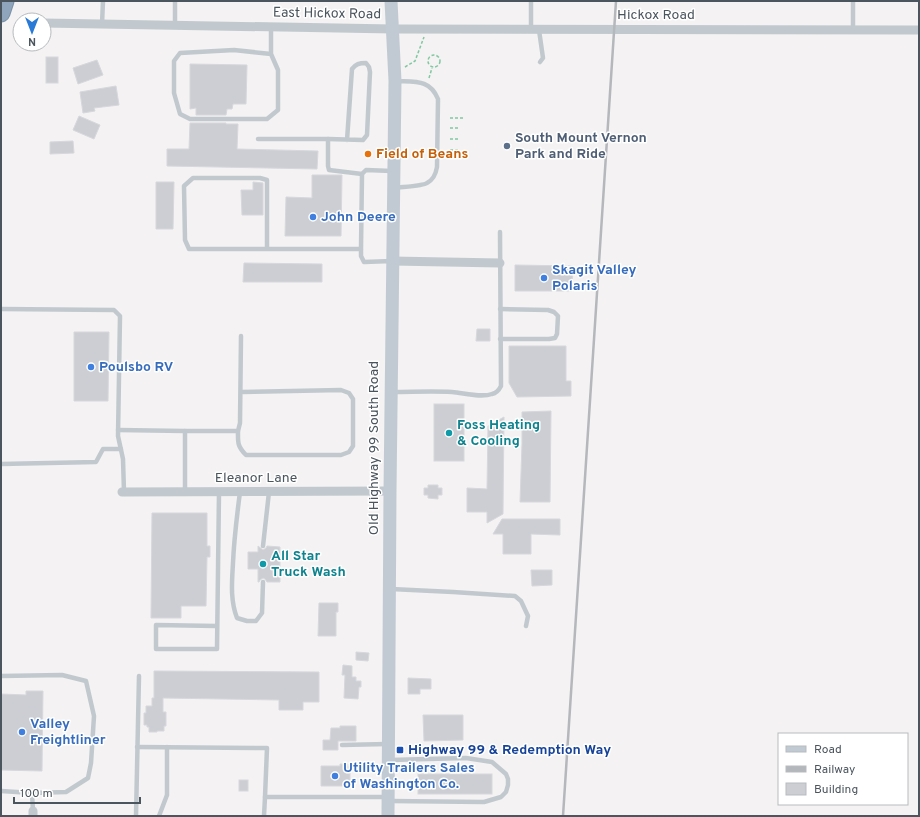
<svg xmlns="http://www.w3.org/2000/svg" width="920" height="817" font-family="Overpass,sans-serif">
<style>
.building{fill:#ccced3;stroke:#d6d8dc}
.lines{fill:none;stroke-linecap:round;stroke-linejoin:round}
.highway-casing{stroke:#7990a7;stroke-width:19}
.path{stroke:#7fc8a2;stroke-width:1.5;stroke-dasharray:3 2;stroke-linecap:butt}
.lane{stroke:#c1c9cf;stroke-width:4.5}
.street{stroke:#c1c9cf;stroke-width:9}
.secondary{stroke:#c1cad3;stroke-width:13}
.highway{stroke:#8ea5bc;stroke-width:17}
.rail{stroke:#b4b7bb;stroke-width:2.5}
.service-dot{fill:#5c6f8a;stroke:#fff;stroke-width:1.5}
.food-dot{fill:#e8710a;stroke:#fff;stroke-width:1.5}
.shop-dot{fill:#3f7fe0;stroke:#fff;stroke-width:1.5}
.culture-dot{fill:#0f9aa8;stroke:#fff;stroke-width:1.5}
.transit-dot{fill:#1a4fb4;stroke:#fff;stroke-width:1.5}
.labels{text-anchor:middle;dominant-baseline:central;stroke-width:3;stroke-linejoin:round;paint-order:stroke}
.street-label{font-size:14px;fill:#4b555e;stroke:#fff}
.service-label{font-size:14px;font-weight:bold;fill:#4e5e75;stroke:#fff;text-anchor:start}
.food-label{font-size:14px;font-weight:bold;fill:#c56008;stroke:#fff;text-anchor:start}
.shop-label{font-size:14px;font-weight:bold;fill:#366cbe;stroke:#fff;text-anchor:start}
.culture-label{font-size:14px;font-weight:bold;fill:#0d838f;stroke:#fff;text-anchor:start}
.transit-label{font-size:14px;font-weight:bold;fill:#164399;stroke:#fff;text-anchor:start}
</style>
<rect width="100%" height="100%" fill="#f4f2f2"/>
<g class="building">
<rect x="46" y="57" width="12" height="26"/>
<path d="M97,60L103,75L78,84L73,68Z"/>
<path d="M190,64L247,65L246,104H233L232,109H227L226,115H196V108L190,109Z"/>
<path d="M116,86L119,105L94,108L95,111L83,113L80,92Z"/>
<path d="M79,116L100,125L94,139L73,130Z"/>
<path d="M190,123H226V124H238L237,149L318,151L317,169L167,166V149H189Z"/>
<path d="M73,141L74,153L50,154V142Z"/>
<path d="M312,175H342L341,236H285L286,197L312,198Z"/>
<path d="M156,182H174L173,229H156Z"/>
<path d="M253,182L263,183V215H242L241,190H253Z"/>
<path d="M244,263L322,264V282H243Z"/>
<path d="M515,265L573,266L572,291H515Z"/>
<path d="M477,329H490V341H476Z"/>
<path d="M74,332H109L108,401H74Z"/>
<path d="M509,346H566V381H571V396L517,397L509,383Z"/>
<rect x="434" y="404" width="30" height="57"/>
<path d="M551,411L550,502H520L522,444V412Z"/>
<path d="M504,417L503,514L487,523V512H467V488L487,489L488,426Z"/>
<path d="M428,485H438V488H442V495H438V499L428,498V495H424V488H428Z"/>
<path d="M152,513H207V546H210V557H207L206,606H181V618H151Z"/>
<path d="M502,519H560V535L531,534V554H503V534H493Z"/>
<path d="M258,546L263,550L266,548L267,546L280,547V582H267L265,579L263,578L260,580L259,582H258V569H248V552H258Z"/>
<path d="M531,570H552V585L532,586Z"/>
<path d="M319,603H338V612H336V636H318Z"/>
<path d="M356,652L369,653L368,661L356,660Z"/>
<path d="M343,665L352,666V677H356V681H361V687H359L358,699L344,698L345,675H342Z"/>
<path d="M154,671L319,672V702H303V710H279V700L163,698V712H166V726H164V731H157V732H149V727H147V725H144V713H146V706H152V698H154Z"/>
<path d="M408,678L431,679V689H420V694H408Z"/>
<path d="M26,691H43L42,771L1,770V694L26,695Z"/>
<path d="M423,715H463V740L424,741Z"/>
<path d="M340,726H356V741H338V750H323V740H330L331,728H340Z"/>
<path d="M340,764H348V766H350V786H321V766H340Z"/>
<rect x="418" y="774" width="74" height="20"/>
<rect x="239" y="780" width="9" height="11"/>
</g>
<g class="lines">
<g class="highway-casing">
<path id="highway" d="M1,13L5,1"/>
</g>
<g class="path">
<circle cx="434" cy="61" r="6"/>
<path d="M405,67L415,61L424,37"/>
<path d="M429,78L432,68"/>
<path d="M450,118H464"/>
<path d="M450,128H458"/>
<path d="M450,139H459"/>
<path d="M450,150H459"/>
</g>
<g class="lane">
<path d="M102,24L103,1"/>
<path d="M175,25V1"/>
<path d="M531,30V1"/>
<path d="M539,30L543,58L540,62"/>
<path d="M853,30V1"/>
<path d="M271,54L234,50L180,53L174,61V93L180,114L190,119H267L278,110V70L271,54V27"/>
<path d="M258,139H328V166L329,170L362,174"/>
<path d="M328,139L363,140L367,135L370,72L369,67L366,63C359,63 356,64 352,69L347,140"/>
<path d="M395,188C401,187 423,186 427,183C433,180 436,173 437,167L438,99C430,79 415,82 396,81"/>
<path d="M267,249V180L260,178H193L184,186L185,240L189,249H361"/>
<path d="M392,261L364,262L361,256V249L362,174L366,170L392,171"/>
<path d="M1,309L114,310L120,316L118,436L123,459L124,492"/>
<path d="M500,309L548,310L554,312L558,316L557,334L555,338L549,339H500"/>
<path d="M393,392C412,392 432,391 452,392C464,393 481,398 492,394C497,393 499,390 501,386L500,232"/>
<path d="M118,430L185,431"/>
<path d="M238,431C238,442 237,446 246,455H341L349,452L353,446V399L349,393L341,390L241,392"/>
<path d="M1,464L96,462L103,449H121"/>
<path d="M185,492V431H238L240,423L241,336"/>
<path d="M240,492C237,515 234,539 233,563C232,581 230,600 237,618L247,621H256L262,613L263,582"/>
<path d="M263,546L269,492"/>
<path d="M391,589L453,592L515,596L521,601L528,616L526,626"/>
<path d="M217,626L156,625V649H217L219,492"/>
<path d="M1,676L62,675L86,681L94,716L91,763L88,778L66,792L32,793L1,791"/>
<path d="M342,745L387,744"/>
<path d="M137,747L267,748L265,797"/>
<path d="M390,760L466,758L492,762L506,774L508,779V785L506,792L501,797L484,802L390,801"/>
<path d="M32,793L33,811"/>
<path d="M136,816L139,676"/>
<path d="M159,816L167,795V747"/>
<path d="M264,816L265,797H387"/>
</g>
<g class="street">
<path d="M44,23L393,29L919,30"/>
<path d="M392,261L500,263"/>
<path d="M122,492L390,491"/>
<path d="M33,811V816"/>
</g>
<path class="secondary" d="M388,816L390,491L395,81L391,1"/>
<use href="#highway" class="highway"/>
<path class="rail" d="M563,816L616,1"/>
</g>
<circle class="service-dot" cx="507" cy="146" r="4"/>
<circle class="food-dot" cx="368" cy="154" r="4"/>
<g class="shop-dot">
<circle cx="313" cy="217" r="4"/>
<circle cx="544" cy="278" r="4"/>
<circle cx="91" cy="367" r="4"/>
<circle cx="22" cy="732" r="4"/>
<circle cx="335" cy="776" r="4"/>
</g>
<g class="culture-dot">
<circle cx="449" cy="433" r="4"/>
<circle cx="263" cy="564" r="4"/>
</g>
<rect class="transit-dot" x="396" y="746" width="8" height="8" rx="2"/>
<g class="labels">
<g class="street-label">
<text transform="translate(327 14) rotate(1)">East Hickox Road</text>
<text x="656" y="15">Hickox Road</text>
<text transform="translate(374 448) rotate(-90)">Old Highway 99 South Road</text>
<text x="256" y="478">Eleanor Lane</text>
</g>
<g class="service-label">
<text x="515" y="138">South Mount Vernon<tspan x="515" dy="16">Park and Ride</tspan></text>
</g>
<g class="food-label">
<text x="376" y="154">Field of Beans</text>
</g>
<g class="shop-label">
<text x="321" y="217">John Deere</text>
<text x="552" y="270">Skagit Valley<tspan x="552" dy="16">Polaris</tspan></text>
<text x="99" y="367">Poulsbo RV</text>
<text x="30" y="724">Valley<tspan x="30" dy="16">Freightliner</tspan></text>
<text x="343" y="768">Utility Trailers Sales<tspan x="343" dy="16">of Washington Co.</tspan></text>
</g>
<g class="culture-label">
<text x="457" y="425">Foss Heating<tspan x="457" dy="16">&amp; Cooling</tspan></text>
<text x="271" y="556">All Star<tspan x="271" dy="16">Truck Wash</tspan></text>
</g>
<g class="transit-label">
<text x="408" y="750">Highway 99 &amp; Redemption Way</text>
</g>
</g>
<rect width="920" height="817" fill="none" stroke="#4b555e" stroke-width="4"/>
<rect x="778" y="733" width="130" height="72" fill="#ffffff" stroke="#b7bbbf"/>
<rect x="786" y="746" width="20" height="6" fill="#c1cad3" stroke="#b7bbbf"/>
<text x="814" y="753" font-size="12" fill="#4b555e">Road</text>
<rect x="786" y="766" width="20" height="6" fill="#b4b7bb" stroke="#b7bbbf"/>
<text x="814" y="773" font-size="12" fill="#4b555e">Railway</text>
<rect x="786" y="783" width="20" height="12" fill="#ccced3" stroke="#b7bbbf"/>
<text x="814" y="793" font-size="12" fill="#4b555e">Building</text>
<g transform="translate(32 32) rotate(180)"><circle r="19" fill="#ffffff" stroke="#b7bbbf"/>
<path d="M0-3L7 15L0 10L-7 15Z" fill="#2979d7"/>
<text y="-6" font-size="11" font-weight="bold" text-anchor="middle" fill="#4b555e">N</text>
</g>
<path d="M14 797v6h126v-6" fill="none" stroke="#4b555e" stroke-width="2"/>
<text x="20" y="797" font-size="12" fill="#4b555e" stroke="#ffffff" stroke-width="3" paint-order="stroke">100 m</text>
</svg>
